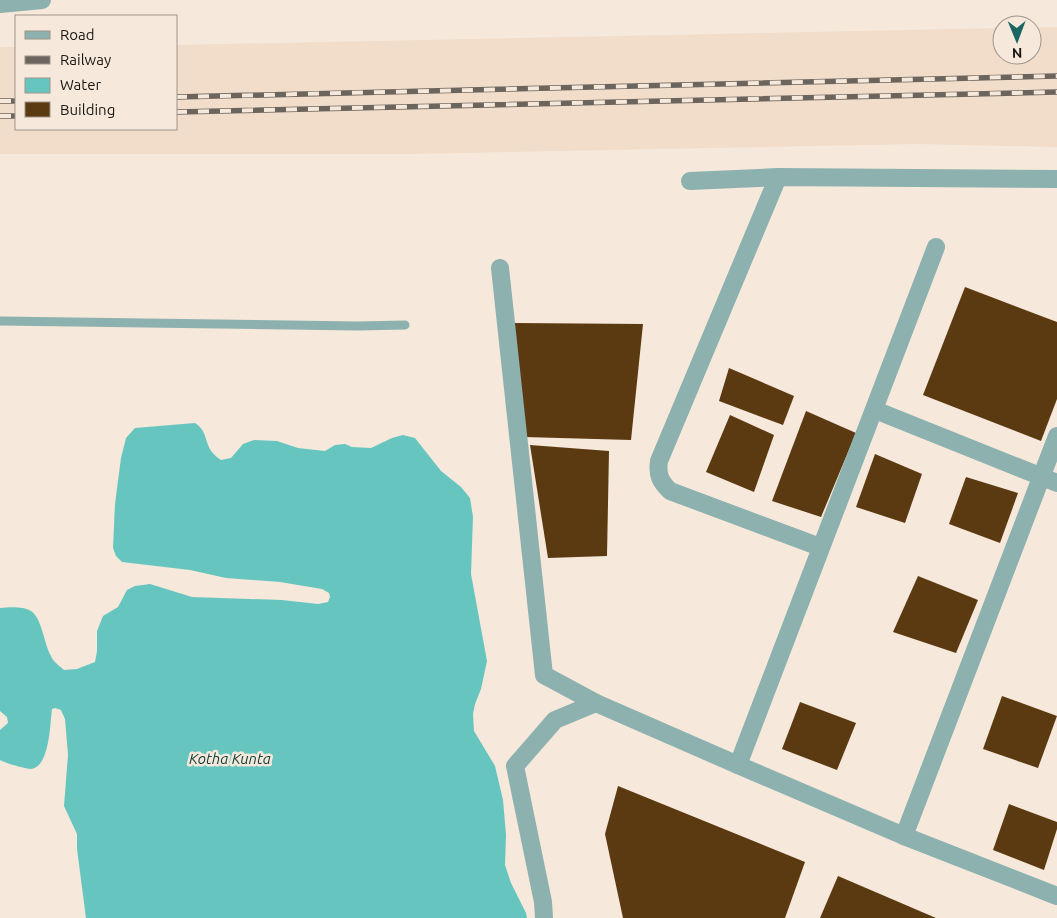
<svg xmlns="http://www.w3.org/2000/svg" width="1057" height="918" font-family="Ubuntu,sans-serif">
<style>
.built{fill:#f1ddca}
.water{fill:#67c5bf}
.building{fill:#5c3a11}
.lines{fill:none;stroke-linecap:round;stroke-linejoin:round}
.lane{stroke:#8cb1ae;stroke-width:9}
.street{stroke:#8cb1ae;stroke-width:18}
.rail-casing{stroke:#6c655d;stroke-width:5.5}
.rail{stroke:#f6e8db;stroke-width:4;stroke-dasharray:11;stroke-linecap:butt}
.labels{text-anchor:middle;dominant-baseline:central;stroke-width:5;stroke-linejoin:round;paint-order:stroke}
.water-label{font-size:15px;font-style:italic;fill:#13403d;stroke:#f6e8db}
</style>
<rect width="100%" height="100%" fill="#f6e8db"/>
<path class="built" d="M1032,27H1057V147L917,144L412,154H0V47H16V129H176V45L1002,28V55H1032Z"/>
<path class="water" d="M195,423C211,433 201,447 221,460L231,458L243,444L254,440L277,441L298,448L325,451L335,445L345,444L352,447L371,448L392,438L403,435L415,438L441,471L461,487L470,498L473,517L471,574L487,661L481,689L475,704L473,714L474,731L495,766L503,800L506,835L505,865L511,883L526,913L527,918H86L77,849V834L64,806L68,755L65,719L61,710L55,708L52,709C50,723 50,767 31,769C26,769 5,763 0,760V730L8,723L7,717L0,711V608C9,607 23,606 31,611C42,618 44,644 51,656C53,662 60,666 64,670L77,669L95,662L97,651V631L103,616L118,607L127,590L135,586L150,584L192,597L282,600L318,604L328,602L330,597L329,593L322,589L280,582L226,578L190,570L122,562L116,556L113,548L115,504L121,458L126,438L135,428Z"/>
<g class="building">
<path d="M965,287L1057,322V399L1041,441L923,395Z"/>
<path d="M514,323L643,324L631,440L524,437Z"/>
<path d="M729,368L794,396L783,425L719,401Z"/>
<path d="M806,411L856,433L821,517L772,501Z"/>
<path d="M730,415L774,435L754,492L706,472Z"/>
<path d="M530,445L609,451L607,556L548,558Z"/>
<path d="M875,454L922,474L905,523L856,507Z"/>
<path d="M966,477L1018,493L1000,543L949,524Z"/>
<path d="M918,576L978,600L956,653L893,632Z"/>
<path d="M1002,696L1057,716L1038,768L983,749Z"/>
<path d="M800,702L856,723L837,770L782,749Z"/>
<path d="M618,786L805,862L785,918H623L605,834Z"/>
<path d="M1009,804L1057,822V829L1044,870L993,850Z"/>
<path d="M838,876L936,918H820Z"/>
</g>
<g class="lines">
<path class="lane" d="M0,321L358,326L405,325"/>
<g class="street">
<path d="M0,4L42,0"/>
<path d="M778,177L659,461C657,475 660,481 670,491L820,547"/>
<path d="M690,181L778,177L1057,179"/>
<path d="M500,268L544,675L596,703L738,765L904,836L1057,896"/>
<path d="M875,410L1057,483"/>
<path d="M738,765C803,592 871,420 936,247"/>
<path d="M904,836L1057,436"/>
<path d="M544,918L543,902L515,766L555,720L596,703"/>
</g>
<g class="rail-casing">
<g id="rail">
<path d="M176,97L1057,76"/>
<path d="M0,101H16"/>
<path d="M176,112L1057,92"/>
<path d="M0,116H16"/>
</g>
</g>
<use href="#rail" class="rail"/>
</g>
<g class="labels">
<g class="water-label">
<text x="230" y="758">Kotha Kunta</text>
</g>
</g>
<rect x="15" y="15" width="162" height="115" fill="#f6e8db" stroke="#9e948a"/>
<rect x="25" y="31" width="25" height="8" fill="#8cb1ae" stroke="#9e948a"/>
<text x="60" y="40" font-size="15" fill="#191510">Road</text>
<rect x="25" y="56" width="25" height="8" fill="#6c655d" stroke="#9e948a"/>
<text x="60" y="65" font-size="15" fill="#191510">Railway</text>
<rect x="25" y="78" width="25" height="15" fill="#67c5bf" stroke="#9e948a"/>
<text x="60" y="90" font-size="15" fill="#191510">Water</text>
<rect x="25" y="102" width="25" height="15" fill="#5c3a11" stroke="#9e948a"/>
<text x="60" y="115" font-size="15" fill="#191510">Building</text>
<g transform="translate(1017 40) rotate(179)"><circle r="24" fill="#f6e8db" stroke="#9e948a"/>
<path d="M0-4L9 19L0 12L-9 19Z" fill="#1a6662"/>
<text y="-8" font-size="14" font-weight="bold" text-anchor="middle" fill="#191510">N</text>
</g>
</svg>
